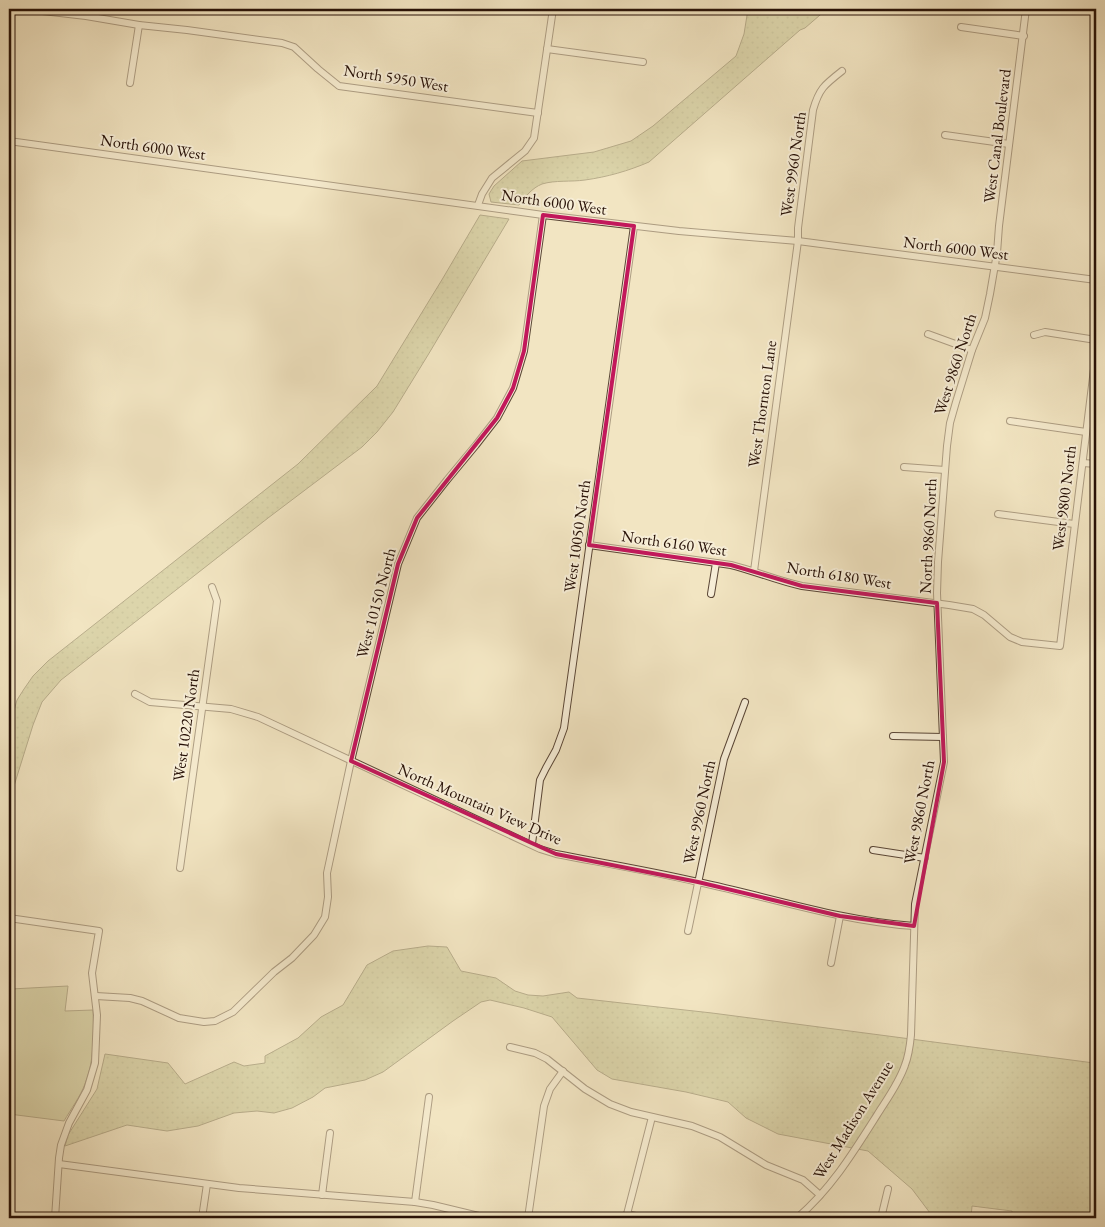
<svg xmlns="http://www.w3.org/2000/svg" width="1105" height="1227" font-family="'EB Garamond',serif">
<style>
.grass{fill:url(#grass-dots);stroke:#746a4a}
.park{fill:#c2c28e;stroke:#746a4a}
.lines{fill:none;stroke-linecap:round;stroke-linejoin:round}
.minor-casing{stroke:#5a4636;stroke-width:8}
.minor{stroke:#f7eed7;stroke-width:6}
.marked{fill:none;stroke:#c2185b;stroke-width:4;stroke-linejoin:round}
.labels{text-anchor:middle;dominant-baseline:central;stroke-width:4;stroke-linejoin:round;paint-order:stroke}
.street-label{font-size:16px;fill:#271107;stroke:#f7eed7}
</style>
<defs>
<pattern id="grass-dots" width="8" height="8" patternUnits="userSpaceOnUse" patternTransform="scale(1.25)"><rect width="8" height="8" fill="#c2c28e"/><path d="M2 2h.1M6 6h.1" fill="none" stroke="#a7a679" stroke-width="1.8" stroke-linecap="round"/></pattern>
</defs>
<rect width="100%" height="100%" fill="#f2e5c2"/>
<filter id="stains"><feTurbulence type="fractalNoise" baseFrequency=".004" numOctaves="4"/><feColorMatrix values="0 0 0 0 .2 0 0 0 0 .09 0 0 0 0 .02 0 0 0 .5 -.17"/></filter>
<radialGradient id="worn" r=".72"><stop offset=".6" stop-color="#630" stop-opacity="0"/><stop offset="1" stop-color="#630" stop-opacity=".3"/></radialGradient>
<g class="grass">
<path d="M748,9H827L805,28L800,30L649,162C628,171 607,177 585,180C571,182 555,180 542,184C532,188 525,197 519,205L491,202L489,194L494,186L522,161L594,152L631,141L653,126L736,56L744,34Z"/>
<path d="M480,215L509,219L428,355L393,412L377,432L362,447L268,518L61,680L42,702L33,725L9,802V728L17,700L24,689L33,676L48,661L298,464L377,386L443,278Z"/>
<path d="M428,946L447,947L461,971L496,978L515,991L528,995L543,996L569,992L577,998L712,1013L1094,1063L1096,1068V1218H1012V1211L972,1206L971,1218H930V1213L912,1189L868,1151L778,1134L746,1118L728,1102L686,1092L612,1079L597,1070L552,1017L524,1008L490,1000L481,1002L453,1021L383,1072L365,1080L325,1088L313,1097L292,1108L274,1113L257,1111L234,1113L198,1126L167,1131L127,1125L65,1146L68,1135L97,1089L105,1054L168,1063L185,1084L234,1062L244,1066L265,1063V1056L298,1038L321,1017L343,1005L367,965L393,951Z"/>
</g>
<path class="park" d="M9,969L13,970L11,989L68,986L65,1011L93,1010C94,1033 94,1063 85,1084C80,1097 71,1109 64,1121L9,1114Z"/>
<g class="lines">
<g class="minor-casing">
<g id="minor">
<path d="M25,9L86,16L139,25L187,30L282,43L294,47L318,69L339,86L538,113"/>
<path d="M961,27L1024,36"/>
<path d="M547,49L643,62"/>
<path d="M130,83L139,25"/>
<path d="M945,135L1009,144"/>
<path d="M9,141L543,215L679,231L798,241L1096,280"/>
<path d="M478,205L482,194L492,178L525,151L534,138L553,9"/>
<path d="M928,334L972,350"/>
<path d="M1034,335L1045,332L1096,340"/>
<path d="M1010,421L1086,432"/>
<path d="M1083,463L1096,464"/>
<path d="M904,467L945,470"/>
<path d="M998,514L1074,524"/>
<path d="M589,545L731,565C755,571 778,581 802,586L949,605L973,609L984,615L1010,637L1022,642L1060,646C1071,549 1084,451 1096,353"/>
<path d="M754,571L798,241V228L813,110C819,89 824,85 842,71"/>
<path d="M711,594L716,563"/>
<path d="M135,694L150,702L231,709L258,717L540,849L556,854C603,863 651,871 698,882C770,897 840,921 914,926"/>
<path d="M893,736L943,737"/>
<path d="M532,844L540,780L546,768L556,750L564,728L634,226"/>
<path d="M873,850L925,858"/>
<path d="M180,868L217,601L212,587"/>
<path d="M9,918L99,931L92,973L97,1015L95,1063L87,1090L69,1123L61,1145L59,1158L55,1218"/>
<path d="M688,931L724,759L745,702"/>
<path d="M831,963L840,916"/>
<path d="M96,996L130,998L142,1001L179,1018L204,1022L215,1021L233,1012L274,972L292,958L314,935L325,917L328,897L327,873L351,761L398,564L417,518L447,480L476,445L497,418L513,388L524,351L543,215"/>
<path d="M510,1047L535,1053L547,1059L585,1089L610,1104L631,1112L692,1126L720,1137L766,1165L803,1180L820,1195"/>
<path d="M59,1164L239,1188L415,1202L433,1205L487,1218"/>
<path d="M322,1195L330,1133"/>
<path d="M415,1202L429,1097"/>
<path d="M627,1214L644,1218"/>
<path d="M202,1218L207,1184"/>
<path d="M528,1218L544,1106L550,1089L563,1071"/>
<path d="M626,1218L652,1117"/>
<path d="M797,1218C831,1189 853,1153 877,1115C887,1099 899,1083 905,1065C909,1055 910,1045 911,1035L915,904L944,762L937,593L938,562L947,446L950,423L956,402L972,350L985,318L990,294L997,253L999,226L1026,9"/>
<path d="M881,1218L888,1189"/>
</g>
</g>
<use href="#minor" class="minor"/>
</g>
<path d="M0 0H1105V1227H0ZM543,215L634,226L589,545L731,565L802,586L937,603L944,762L914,926L840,916L698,882L556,854L351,761L398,564L417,518L497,418L513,388L524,351Z" fill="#f2e5c2" fill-opacity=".55" fill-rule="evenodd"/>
<path class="marked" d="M543,215L634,226L589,545L731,565L802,586L937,603L944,762L914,926L840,916L698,882L556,854L351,761L398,564L417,518L497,418L513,388L524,351Z"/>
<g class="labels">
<g class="street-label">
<text transform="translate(396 78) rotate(9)">North 5950 West</text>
<text transform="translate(997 136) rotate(-83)">West Canal Boulevard</text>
<text transform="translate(153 147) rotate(8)">North 6000 West</text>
<text transform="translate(793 164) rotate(-82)">West 9960 North</text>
<text transform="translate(554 202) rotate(8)">North 6000 West</text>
<text transform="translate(956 248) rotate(7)">North 6000 West</text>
<text transform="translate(955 364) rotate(-72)">West 9860 North</text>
<text transform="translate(762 404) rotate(-82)">West Thornton Lane</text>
<text transform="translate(1064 498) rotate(-83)">West 9800 North</text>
<text transform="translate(577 536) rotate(-82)">West 10050 North</text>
<text transform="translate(928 536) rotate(-87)">North 9860 North</text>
<text transform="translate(674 543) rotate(8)">North 6160 West</text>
<text transform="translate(839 575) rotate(9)">North 6180 West</text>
<text transform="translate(376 603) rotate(-75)">West 10150 North</text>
<text transform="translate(186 725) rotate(-82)">West 10220 North</text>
<text transform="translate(480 804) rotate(24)">North Mountain View Drive</text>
<text transform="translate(699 812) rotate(-78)">West 9960 North</text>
<text transform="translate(919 812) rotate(-79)">West 9860 North</text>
<text transform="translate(853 1120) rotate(-58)">West Madison Avenue</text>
</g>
</g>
<rect width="1105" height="1227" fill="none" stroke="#f2e5c2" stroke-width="30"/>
<rect x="10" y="10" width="1085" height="1207" fill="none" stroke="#271107" stroke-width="2.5"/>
<rect x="15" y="15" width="1075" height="1197" fill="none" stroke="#271107"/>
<rect width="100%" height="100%" filter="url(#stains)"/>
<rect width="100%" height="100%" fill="url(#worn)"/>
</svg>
